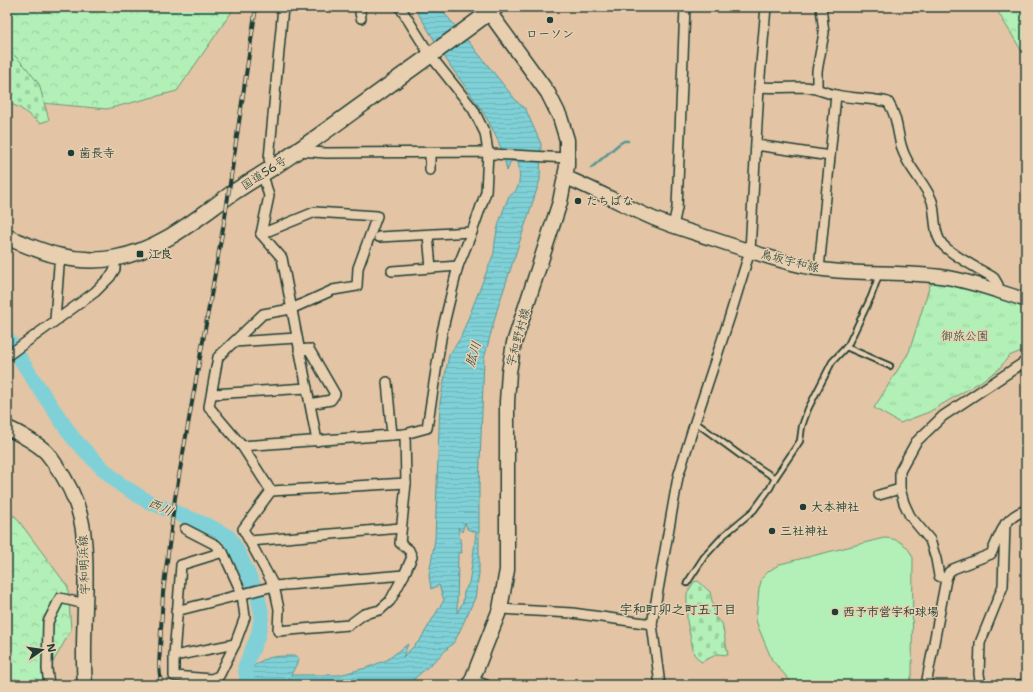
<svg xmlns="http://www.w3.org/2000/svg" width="1033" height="692" font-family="'Shantell Sans','Klee One',sans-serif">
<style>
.grass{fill:#b2f0b7;stroke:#689676}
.forest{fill:url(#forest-crowns);stroke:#689676}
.cemetery{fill:url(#cemetery-stones);stroke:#689676}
.park{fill:url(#park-tufts);stroke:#689676}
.water{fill:url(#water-rules);stroke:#599696;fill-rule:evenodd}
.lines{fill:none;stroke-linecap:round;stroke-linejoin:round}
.stream{stroke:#599696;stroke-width:2.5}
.river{stroke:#7fd1d7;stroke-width:15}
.service-casing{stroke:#1f3d34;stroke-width:8}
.minor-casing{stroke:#1f3d34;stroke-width:12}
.secondary-casing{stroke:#1f3d34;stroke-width:16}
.primary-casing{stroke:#1f3d34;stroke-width:17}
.trunk-casing{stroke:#1f3d34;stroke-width:18}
.service{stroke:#e8cfb0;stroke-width:4.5}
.minor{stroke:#e8cfb0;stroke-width:9}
.secondary{stroke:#e8cfb0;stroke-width:13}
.primary{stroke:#e8cfb0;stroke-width:14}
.trunk{stroke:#e8cfb0;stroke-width:15}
.rail-casing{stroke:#1f3d34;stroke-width:4}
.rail{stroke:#e8cfb0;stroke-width:2.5;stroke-dasharray:8;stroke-linecap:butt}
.poi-dot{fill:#1f3d34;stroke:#e8cfb0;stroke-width:1.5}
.labels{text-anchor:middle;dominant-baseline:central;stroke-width:3;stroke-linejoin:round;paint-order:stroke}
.poi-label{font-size:12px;font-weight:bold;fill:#1f3d34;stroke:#e8cfb0;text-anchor:start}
.street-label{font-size:12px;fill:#1f3d34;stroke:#e8cfb0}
.park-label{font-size:12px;fill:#26463b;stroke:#e8cfb0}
.water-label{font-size:13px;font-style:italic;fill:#24443c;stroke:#e8cfb0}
.neighbourhood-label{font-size:13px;font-weight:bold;fill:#1f3d34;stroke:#e8cfb0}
</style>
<defs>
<pattern id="forest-crowns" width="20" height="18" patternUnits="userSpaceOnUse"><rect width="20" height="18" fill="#b2f0b7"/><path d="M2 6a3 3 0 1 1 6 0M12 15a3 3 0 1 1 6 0" fill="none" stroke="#99cf9e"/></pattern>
<pattern id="cemetery-stones" width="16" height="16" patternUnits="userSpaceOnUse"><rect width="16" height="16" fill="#b2f0b7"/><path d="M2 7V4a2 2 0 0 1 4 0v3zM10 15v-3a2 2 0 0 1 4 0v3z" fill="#99cf9e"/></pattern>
<pattern id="park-tufts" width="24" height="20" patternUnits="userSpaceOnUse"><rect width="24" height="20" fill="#b2f0b7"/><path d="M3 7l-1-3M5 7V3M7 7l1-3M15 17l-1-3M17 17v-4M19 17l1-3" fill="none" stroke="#99cf9e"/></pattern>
<pattern id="water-rules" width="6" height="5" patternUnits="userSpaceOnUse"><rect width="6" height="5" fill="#7fd1d7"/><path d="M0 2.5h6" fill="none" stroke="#6db4b9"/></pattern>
</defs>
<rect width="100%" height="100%" fill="#e3c4a4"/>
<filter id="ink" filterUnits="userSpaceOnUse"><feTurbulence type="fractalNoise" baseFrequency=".025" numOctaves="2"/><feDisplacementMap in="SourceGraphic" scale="8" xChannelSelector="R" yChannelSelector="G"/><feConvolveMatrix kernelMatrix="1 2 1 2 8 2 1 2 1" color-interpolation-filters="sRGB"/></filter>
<g filter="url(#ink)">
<path class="grass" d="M884,538C898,538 908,545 913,558L912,675L908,685H796L792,683L772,660L759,629L756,620L759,589L762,578L769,571L780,564Z"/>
<g class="forest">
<path d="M7,7H235L177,91L107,109L20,101L7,98Z"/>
<path d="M998,7H1026V58L998,12Z"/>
<path d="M7,514L15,516L68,587L71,630L40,685H7Z"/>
</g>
<g class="cemetery">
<path d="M7,48L25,66L39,84L49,120L40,123L20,108L7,102Z"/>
<path d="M698,581L710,592L716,619L722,623L728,655L718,654L701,662L694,654L687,621V593L694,582Z"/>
</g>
<path class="park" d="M935,283L966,287L1026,305V349L1009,356L998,370L980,382L929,412L900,423L874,408L909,352L930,285Z"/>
<path class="water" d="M414,7H439L473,47L518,103L525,108L541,144L540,180L497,310L484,359L479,487V574L475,598L455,641L441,655L413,680L398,685H244V674C264,656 270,656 296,656L299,659L291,675H339L366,668L387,660L408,644L403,657L420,640L444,600L439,585L431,589L429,575L435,539L440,402L449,355L460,339L494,253C495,232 501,215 509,196C522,190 520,174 518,162L511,161L507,171C499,128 475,101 451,67C438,47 427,27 414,7ZM465,522L467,529L476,532L473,558L469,583L464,592L463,602L457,613L458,552L462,553L458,527L462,532Z"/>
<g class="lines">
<path class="stream" d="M591,168L619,144L624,141H628"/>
<path class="river" d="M7,338L37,385L73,438L100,466L121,485L147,501L211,527L229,537L237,550L257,593L262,615L258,636L245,667L248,685"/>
<g class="service-casing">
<g id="service">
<path d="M846,347L890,366"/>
<path d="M695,422L744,458L775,478"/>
<path d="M687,583L704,557L724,535L754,510L770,488L775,478L800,441L802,426L808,409L832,362L848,345L871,297L879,275"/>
</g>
</g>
<g class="minor-casing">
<g id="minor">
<path d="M359,7L361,18"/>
<path d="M759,87C774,88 790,87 805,87C816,88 826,93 836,95C853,99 871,98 888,102C897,116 897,130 901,145C906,166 924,181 932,201C936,215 933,234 943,245C953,256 981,270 994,278L998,285V292"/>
<path d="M817,89V71L824,33L821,7"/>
<path d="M756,145L830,156"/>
<path d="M299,151L326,153L488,152L492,154L567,158"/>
<path d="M272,168L269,159L283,7"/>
<path d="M430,170V153"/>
<path d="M673,226L677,208L685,7"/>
<path d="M261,234L315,212L377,216L358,268L357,286L333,290L291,309L263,314L218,357L209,407L242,446L271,491L243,529L274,586L279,609L278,631L349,625L364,614L380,610L390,601L404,575L412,557L409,550L400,543L406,483L405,434"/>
<path d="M261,234L282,258L317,441"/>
<path d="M261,234L269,196L265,182L261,174"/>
<path d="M428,235L431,268"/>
<path d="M379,237L472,232"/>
<path d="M819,269L836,95"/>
<path d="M392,271L458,266"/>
<path d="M55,320L59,266L62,258"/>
<path d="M234,342L297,338"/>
<path d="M299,350L309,349L335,394L331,400L310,404"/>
<path d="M7,356L95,292L110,277L115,269V258"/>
<path d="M387,382L392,435"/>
<path d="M212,394L307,388"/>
<path d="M242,446L405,434L427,428L442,332L458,266L472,232L486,192L488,152L485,133L473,109L430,55L400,7"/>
<path d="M271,491L406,483"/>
<path d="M879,495L900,489"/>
<path d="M185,529L216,545L223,552L242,594L245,617L235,644L219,676L211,679L174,676V656L181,565L223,552"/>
<path d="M250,541L401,528"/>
<path d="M946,579L949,572L953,569L991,554C1001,533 1003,518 1026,510"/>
<path d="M500,609L572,613L652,624"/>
<path d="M176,611L274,586L404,575"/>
<path d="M174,656L235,644"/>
<path d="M472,680L486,685"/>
<path d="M49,685L47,669L48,622L60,598L85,604"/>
<path d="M660,685L652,624L678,477L695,422L730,316L750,251L759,87L766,7"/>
<path d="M926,685L946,579L939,576L936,559L930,540L910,516L904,503L900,489V471L916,442L943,416L1026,361"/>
<path d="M981,685L979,674L980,643L1003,586L1005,524"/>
<path d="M1019,685L1026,684"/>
</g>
</g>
<g class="secondary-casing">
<path id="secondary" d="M565,177C594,189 621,204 650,217C670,226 692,232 713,239C740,248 766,257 794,264C843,277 895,270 944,277C972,281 999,292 1026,300"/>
</g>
<g class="primary-casing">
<g id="primary">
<path d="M7,428C17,432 38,444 46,452C49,455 52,460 55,464C71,486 82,512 84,539C89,588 81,637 85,685"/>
<path d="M470,685L500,609L507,570V402L509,372L514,343L560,202L567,166V140L560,117L548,93L489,12"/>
</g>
</g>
<g class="trunk-casing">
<path id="trunk" d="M7,237C44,253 74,265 115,258C161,250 197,218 234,192C246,184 259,176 272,168C309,144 345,117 381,91C419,63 458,36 496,7"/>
</g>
<use href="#service" class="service"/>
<use href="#minor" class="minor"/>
<use href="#secondary" class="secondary"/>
<use href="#primary" class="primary"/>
<use href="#trunk" class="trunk"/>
<g class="rail-casing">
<path id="rail" d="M161,685L159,666L163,593L175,498L225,217L256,7"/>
</g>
<use href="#rail" class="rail"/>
</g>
</g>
<g class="poi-dot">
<circle cx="550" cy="20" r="4"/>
<circle cx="71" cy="153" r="4"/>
<circle cx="578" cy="201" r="4"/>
<rect x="136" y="250" width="8" height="8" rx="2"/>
<circle cx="803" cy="507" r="4"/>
<circle cx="772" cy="531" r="4"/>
<circle cx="835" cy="612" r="4"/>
</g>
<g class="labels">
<g class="poi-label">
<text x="550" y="34" text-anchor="middle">ローソン</text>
<text x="79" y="153">歯長寺</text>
<text x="586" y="201">たちばな</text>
<text x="148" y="254">江良</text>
<text x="811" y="507">大本神社</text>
<text x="780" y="531">三社神社</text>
<text x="843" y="612">西予市営宇和球場</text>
</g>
<g class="street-label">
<text transform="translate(264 173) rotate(-33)">国道56号</text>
<text transform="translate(790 261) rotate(14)">鳥坂宇和線</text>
<text transform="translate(518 337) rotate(-75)">宇和野村線</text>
<text transform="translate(84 565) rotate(-92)">宇和明浜線</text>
</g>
<g class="park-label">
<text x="965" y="336">御旅公園</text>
</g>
<g class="water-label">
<text transform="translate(473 354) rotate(-73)">肱川</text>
<text transform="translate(161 507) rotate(25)">西川</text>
</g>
<g class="neighbourhood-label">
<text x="678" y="609">宇和町卯之町五丁目</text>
</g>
</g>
<rect width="1033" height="692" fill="none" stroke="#e8cfb0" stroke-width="24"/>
<rect x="12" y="12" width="1009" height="668" fill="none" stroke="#1f3d34" stroke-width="1.5" filter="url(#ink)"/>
<g transform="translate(42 650) rotate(77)" stroke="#e8cfb0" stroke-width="3" paint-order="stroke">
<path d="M0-3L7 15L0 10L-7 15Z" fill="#1f3d34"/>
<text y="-6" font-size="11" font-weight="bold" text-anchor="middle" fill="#1f3d34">N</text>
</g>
</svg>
